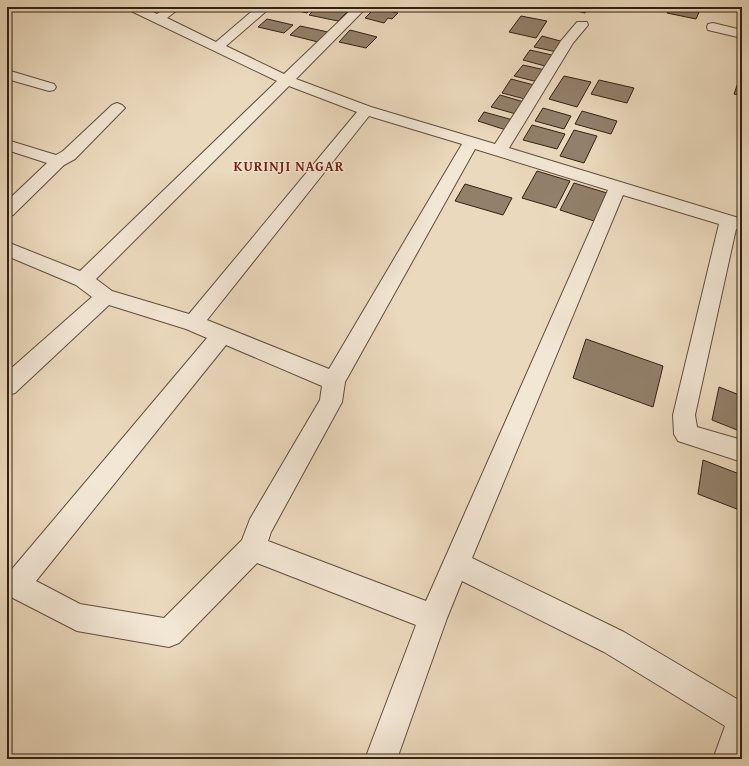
<svg xmlns="http://www.w3.org/2000/svg" width="749" height="766" font-family="'Gentium Book Plus',serif">
<style>
.building{fill:#92806b;stroke:#322013}
.lines{fill:none;stroke-linecap:round;stroke-linejoin:round}
.minor-casing{stroke:#604e3e;stroke-width:2}
.minor{fill:#f2e6d4;fill-rule:evenodd}
.labels{text-anchor:middle;dominant-baseline:central;stroke-width:3;stroke-linejoin:round;paint-order:stroke}
.far-district-label{font-size:14px;font-weight:bold;letter-spacing:1px;fill:#7a1f14;stroke:#f2e6d4}
</style>
<rect width="100%" height="100%" fill="#ebd9bd"/>
<filter id="stains"><feTurbulence type="fractalNoise" baseFrequency=".005" numOctaves="4"/><feColorMatrix values="0 0 0 0 .2 0 0 0 0 .09 0 0 0 0 .02 0 0 0 .5 -.17"/></filter>
<radialGradient id="worn" r=".72"><stop offset=".6" stop-color="#630" stop-opacity="0"/><stop offset="1" stop-color="#630" stop-opacity=".3"/></radialGradient>
<g class="building">
<path d="M282,7H313L307,13Z"/>
<path d="M317,7H328L348,11L338,21L309,15Z"/>
<path d="M376,7H406H402L398,12Z"/>
<path d="M561,7H589L585,13Z"/>
<path d="M669,7H686L700,10L696,19L667,13Z"/>
<path d="M375,8L398,13L392,19L388,18L384,23L365,18Z"/>
<path d="M521,16L547,21L536,38L509,32Z"/>
<path d="M267,19L293,25L284,33L258,27Z"/>
<path d="M300,26L328,32L318,42L290,35Z"/>
<path d="M350,30L377,37L366,48L339,42Z"/>
<path d="M542,36L564,42L557,52L534,47Z"/>
<path d="M530,50L552,55L545,66L523,60Z"/>
<path d="M523,65L545,70L538,82L514,76Z"/>
<path d="M564,76L591,82L577,107L549,99Z"/>
<path d="M511,79L534,85L525,99L502,93Z"/>
<path d="M599,80L634,88L627,103L591,94Z"/>
<path d="M739,80H742V96L734,94Z"/>
<path d="M500,95L524,102L516,114L491,107Z"/>
<path d="M543,108L571,116L564,129L535,121Z"/>
<path d="M582,111L617,121L611,134L575,124Z"/>
<path d="M484,112L513,120L506,130L478,121Z"/>
<path d="M532,125L565,134L557,149L523,140Z"/>
<path d="M574,130L597,136L584,163L560,156Z"/>
<path d="M537,171L570,181L556,208L522,198Z"/>
<path d="M574,183L607,193L594,221L560,210Z"/>
<path d="M465,184L512,198L503,215L455,201Z"/>
<path d="M586,339L663,366L653,407L573,378Z"/>
<path d="M719,387L742,396V432L712,420Z"/>
<path d="M703,460L742,475V511L698,494Z"/>
</g>
<g class="lines">
<g class="minor-casing">
<g id="minor">
<path d="M127,7H143L157,14L167,7H181L167,18L216,42L257,7H271L226,46L284,74L354,7H367L296,79L371,107L495,144L561,41L577,22H587L588,25L573,43L509,148L742,219V231L736,229L695,415L697,427L742,440V462L678,441L674,434L673,415L719,224L623,195L472,558L624,632L742,702V759H713L725,726L604,652L462,581L447,618L397,759H365L416,625L257,563L179,643L169,647L77,631L7,595V575L207,338L186,329L109,305L15,393L7,395V372L92,297L76,285L7,256V242L80,271L277,81L129,10ZM289,86L357,112L189,314L112,291L96,279ZM369,116L462,144L329,369L207,320ZM475,149L608,190L426,601L268,541L271,532L342,402L345,382ZM226,345L322,386L320,400L250,519L242,540L164,618L80,604L36,581Z"/>
<path d="M713,23L742,30V38L708,30L707,27L708,24Z"/>
<path d="M7,70L54,84L56,87L54,90L49,91L7,79Z"/>
<path d="M117,103L122,105L125,108L122,111L75,159L64,165L13,215L7,217V201L47,163L7,150V140L56,155L63,151L112,105Z"/>
</g>
</g>
<use href="#minor" class="minor"/>
</g>
<g class="labels">
<g class="far-district-label">
<text x="289" y="166">KURINJI NAGAR</text>
</g>
</g>
<rect width="749" height="766" fill="none" stroke="#ebd9bd" stroke-width="24"/>
<rect x="8" y="8" width="733" height="750" fill="none" stroke="#322013" stroke-width="2"/>
<rect x="12" y="12" width="725" height="742" fill="none" stroke="#322013"/>
<rect width="100%" height="100%" filter="url(#stains)"/>
<rect width="100%" height="100%" fill="url(#worn)"/>
</svg>
